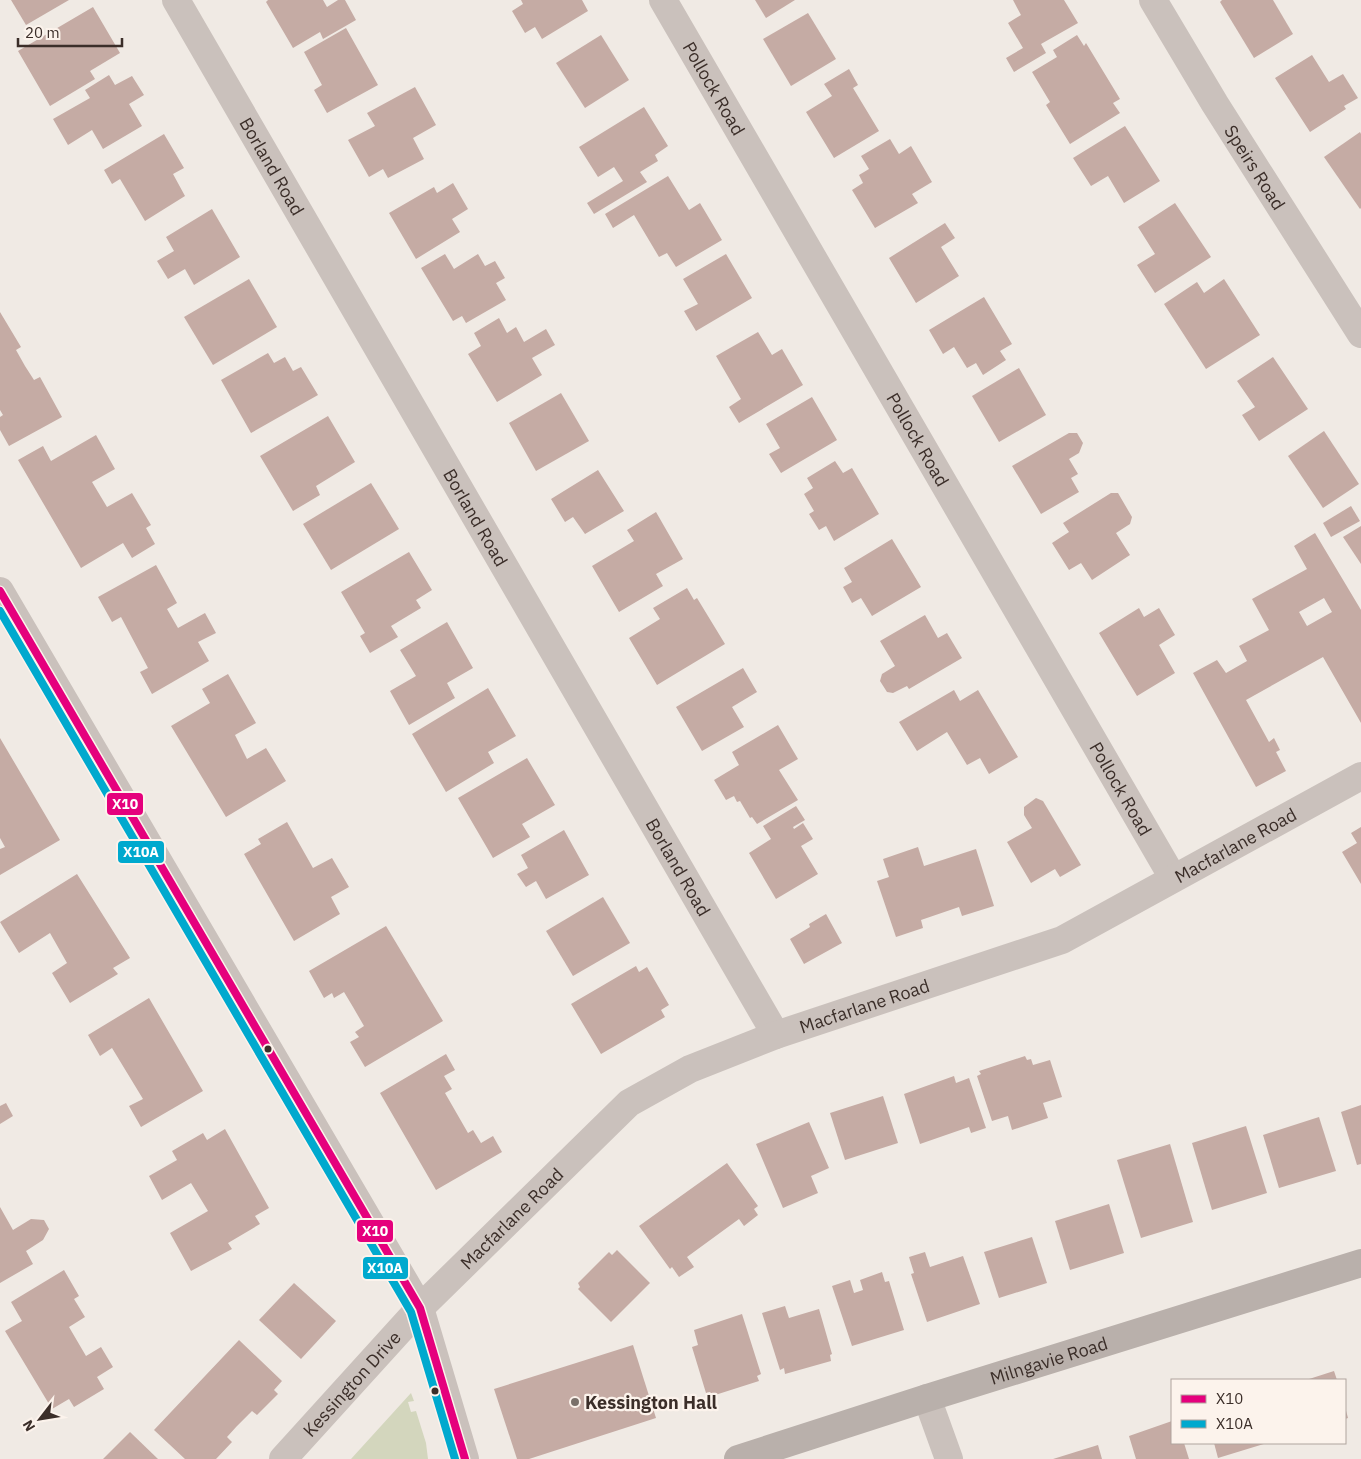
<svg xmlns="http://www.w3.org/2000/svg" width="1361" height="1459" font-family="'IBM Plex Sans',sans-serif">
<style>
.green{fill:#d3d6bd}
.building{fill:#c5aba4;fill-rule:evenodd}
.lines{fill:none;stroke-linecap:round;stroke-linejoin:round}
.street{stroke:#cac1bc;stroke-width:28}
.primary{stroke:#b9b0ab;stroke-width:28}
.bus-1-casing{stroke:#fcf3ec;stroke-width:11}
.bus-2-casing{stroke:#fcf3ec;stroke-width:11}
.bus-1{stroke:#e5007d;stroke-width:8}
.bus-2{stroke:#00a9ce;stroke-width:8}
.bus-dot{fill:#3b2e29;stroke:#fcf3ec;stroke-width:2}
.poi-dot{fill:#7a706a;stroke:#fcf3ec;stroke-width:2}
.labels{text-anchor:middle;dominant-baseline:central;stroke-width:4.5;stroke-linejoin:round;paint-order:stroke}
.street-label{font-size:18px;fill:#3b2e29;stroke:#fcf3ec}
.poi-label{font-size:18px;font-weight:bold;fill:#3b2e29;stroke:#fcf3ec;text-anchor:start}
.line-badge{stroke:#fcf3ec;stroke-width:2}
.badge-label{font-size:14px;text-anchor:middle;font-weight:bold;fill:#fff}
</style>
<rect width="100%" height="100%" fill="#f0eae4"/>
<path class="green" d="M411,1393L414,1401L408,1402L411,1412L416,1411L426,1443L428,1459H351Z"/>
<g class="building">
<path d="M11,0H69L26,25Z"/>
<path d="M268,0H323L327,7L338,0H345L356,20L323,39L320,32L293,48L266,2Z"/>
<path d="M521,0H582L588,11L542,39L535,27L525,33L512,11L523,4Z"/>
<path d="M755,0H795L766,18Z"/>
<path d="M1013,0H1064L1078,23L1041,44L1046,53L1014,72L1006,58L1023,48L1008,23L1021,15Z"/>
<path d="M1222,0H1273L1293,34L1254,58L1220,2Z"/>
<path d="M93,7L120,53L90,71L95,79L50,106L18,51Z"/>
<path d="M808,13L836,59L791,86L763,39Z"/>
<path d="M346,28L378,85L327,113L314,90L322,85L304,52Z"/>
<path d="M601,35L629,80L585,108L556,63Z"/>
<path d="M1077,35L1084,46L1086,43L1120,99L1113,103L1120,113L1070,144L1046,105L1050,102L1032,72L1057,57L1053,50Z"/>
<path d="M1312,55L1329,82L1343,74L1358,98L1344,106L1346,109L1310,132L1275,78Z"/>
<path d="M849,69L858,85L853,88L879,131L834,158L806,112L832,96L824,84Z"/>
<path d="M109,75L115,85L132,76L144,95L129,104L142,126L103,149L92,130L68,145L53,119L90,98L85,90Z"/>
<path d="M415,87L436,125L413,138L424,159L388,178L383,169L369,177L348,140L375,126L367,113Z"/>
<path d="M644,107L668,146L655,155L658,161L640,172L647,182L594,214L587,203L623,181L614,167L598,177L579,147Z"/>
<path d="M1125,126L1160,181L1124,203L1108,176L1091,186L1073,158Z"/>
<path d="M1360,132L1361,134V208L1360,209L1324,157Z"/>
<path d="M164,134L184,168L173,174L185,196L145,221L120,179L112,184L104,170Z"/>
<path d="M890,139L899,154L911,146L932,182L912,194L918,203L875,228L852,190L863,183L859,175L869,169L861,156Z"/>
<path d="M668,176L689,210L700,203L722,240L676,267L667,253L659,257L634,215L613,228L605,214Z"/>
<path d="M453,183L468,209L452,219L460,232L416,259L389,213L434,187L437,193Z"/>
<path d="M1175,203L1211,257L1155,293L1137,265L1155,254L1138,227Z"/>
<path d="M212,209L240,257L194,285L185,269L168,279L157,261L174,251L166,237Z"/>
<path d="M945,223L955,238L941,247L959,276L916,303L889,258Z"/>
<path d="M445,254L454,269L478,254L485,266L495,261L505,278L496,283L506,300L466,323L462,316L453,321L421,268Z"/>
<path d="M726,254L752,298L696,331L684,311L698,304L683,279Z"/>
<path d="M249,279L277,327L213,365L184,317Z"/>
<path d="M1224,279L1260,335L1206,369L1164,304L1197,282L1204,293Z"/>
<path d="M984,297L1012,344L1000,351L1006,360L983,375L976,363L967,368L954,347L943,354L929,330Z"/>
<path d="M0,312L21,347L16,350L25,366L34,380L40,377L62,417L9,446L0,430V417L3,415L0,410Z"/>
<path d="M499,318L507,333L516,327L524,342L546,329L555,345L532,358L542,375L497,402L468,354L481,346L474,333Z"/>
<path d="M758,332L772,355L782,349L803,385L739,423L729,407L741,399L716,356Z"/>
<path d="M268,353L274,363L285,357L293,371L301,367L318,395L251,433L221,380Z"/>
<path d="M1273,357L1308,409L1259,441L1242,415L1255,407L1237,381Z"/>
<path d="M1019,368L1046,415L999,442L972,396Z"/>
<path d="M561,393L589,441L536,471L509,423Z"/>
<path d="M812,397L837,440L781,473L769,454L780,448L766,424Z"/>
<path d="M328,416L355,462L316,486L320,495L293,511L260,456Z"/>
<path d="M1324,431L1359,484L1323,508L1288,456Z"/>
<path d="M1069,433H1077L1083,443L1079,453L1069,459L1078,474L1071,478L1079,492L1041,514L1012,466Z"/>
<path d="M96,435L115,469L92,482L107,507L132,493L151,525L146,528L155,544L132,558L123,543L81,568L18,460L43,446L51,461Z"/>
<path d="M835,461L843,473L852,468L879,514L834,541L826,526L819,530L809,514L814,511L804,494L813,488L807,478Z"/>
<path d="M598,470L624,511L585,534L573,517L565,522L551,499Z"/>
<path d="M371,483L399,529L331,570L303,524Z"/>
<path d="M1111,493H1118L1132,517L1130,524L1116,533L1130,555L1092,580L1081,563L1069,570L1052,543L1069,532L1063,523Z"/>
<path d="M1351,506L1360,521L1331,537L1323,523Z"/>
<path d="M656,512L683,559L656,574L663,586L619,612L592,566L634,541L627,530Z"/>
<path d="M1361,526V564L1343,537Z"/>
<path d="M1315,533L1361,610V723L1323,657L1246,700L1269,742L1274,738L1280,750L1276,752L1286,771L1256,787L1193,673L1217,660L1226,673L1247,661L1239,646L1269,630L1252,599L1307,569L1294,546ZM1324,598L1332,612L1307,626L1299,612Z"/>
<path d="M892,539L921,587L872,616L861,598L852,603L843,587L852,582L844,568Z"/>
<path d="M409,552L432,590L416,600L421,608L391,626L398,637L370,653L360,636L365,633L341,592Z"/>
<path d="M156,565L177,603L167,609L178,628L205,613L216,633L198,642L209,661L152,694L140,672L148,668L121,617L112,622L98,597Z"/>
<path d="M687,588L694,600L697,598L725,644L657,685L629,638L660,619L653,608Z"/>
<path d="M1139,608L1144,617L1159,608L1175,635L1159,645L1175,673L1137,696L1099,633Z"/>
<path d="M925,615L938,638L947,633L962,658L909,689L907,686L893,693L887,692L880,681L882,674L895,666L880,641Z"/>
<path d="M447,622L473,668L447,683L455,698L409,725L390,691L416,676L400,650Z"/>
<path d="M743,668L757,692L732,707L744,727L702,751L676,707Z"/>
<path d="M228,674L256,723L235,735L247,759L266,748L286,781L226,817L171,726L210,703L202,689Z"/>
<path d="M488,688L516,736L488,752L494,763L446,792L412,734Z"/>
<path d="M954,690L960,701L978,690L1018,757L989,774L980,758L967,765L947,732L917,751L899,722Z"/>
<path d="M778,725L798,759L779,770L798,800L757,824L752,817L750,818L740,801L737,802L734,796L726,800L714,780L739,765L732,752Z"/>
<path d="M0,738L60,840L0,875V849L5,847L0,838Z"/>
<path d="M527,758L555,805L522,824L530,837L493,858L458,798Z"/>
<path d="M1036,798L1043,801L1081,865L1060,877L1055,869L1031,883L1007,842L1032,828L1024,815V807Z"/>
<path d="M796,806L805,820L793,827L794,829L803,823L813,839L801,846L818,874L776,899L749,853L771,839L763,826Z"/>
<path d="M287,822L313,868L332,858L349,887L331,897L340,914L294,941L244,854L261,844L258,839Z"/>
<path d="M1361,827V884L1342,852L1357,843L1351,833Z"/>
<path d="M564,830L589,875L546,899L536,881L526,887L517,874L528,868L521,855Z"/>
<path d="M918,847L924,866L976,849L994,906L962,916L959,907L921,920L923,928L896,937L877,881L889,877L883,859Z"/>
<path d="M77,874L130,958L113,968L118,974L70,1003L52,973L67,963L50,933L19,953L0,922Z"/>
<path d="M603,897L630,943L573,976L546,931Z"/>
<path d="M826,914L842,943L804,964L790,939L810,927L809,924Z"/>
<path d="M386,926L443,1021L365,1067L350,1042L359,1037L355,1032L364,1026L353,1007L344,992L334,998L332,993L324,998L309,971Z"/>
<path d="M636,966L639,972L647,967L669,1005L661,1010L665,1017L601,1054L571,1004Z"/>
<path d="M149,998L203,1091L141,1127L129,1106L143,1099L112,1048L100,1056L88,1035Z"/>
<path d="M446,1054L455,1070L444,1076L452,1089L445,1093L468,1133L473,1130L481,1143L493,1136L502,1152L436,1190L380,1093Z"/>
<path d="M1025,1056L1027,1060L1031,1059L1033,1065L1050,1060L1062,1097L1043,1103L1048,1118L1012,1130L1008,1116L992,1121L977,1076L981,1074L979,1071Z"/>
<path d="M954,1076L956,1083L969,1078L986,1128L971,1133L969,1127L920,1144L904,1094Z"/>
<path d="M883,1096L898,1143L845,1160L830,1113Z"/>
<path d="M6,1103L13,1116L0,1124V1106Z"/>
<path d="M1361,1105V1164L1357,1165L1341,1112Z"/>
<path d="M1319,1117L1336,1171L1279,1188L1263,1135Z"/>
<path d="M809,1122L829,1168L811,1176L818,1193L783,1208L756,1144Z"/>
<path d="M1246,1126L1267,1193L1212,1210L1192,1143Z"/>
<path d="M225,1129L269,1208L255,1216L260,1224L228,1243L232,1249L191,1271L170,1233L208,1211L191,1183L162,1200L149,1176L177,1160L172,1151L203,1133L207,1140Z"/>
<path d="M1170,1144L1193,1222L1141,1238L1117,1160Z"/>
<path d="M727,1163L758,1206L754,1209L758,1215L744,1226L739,1219L687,1257L694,1267L679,1277L672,1267L670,1269L639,1226Z"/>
<path d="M1109,1204L1124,1253L1070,1270L1055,1221Z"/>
<path d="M0,1207L13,1230L31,1219L44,1220L49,1229L43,1240L26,1251L33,1264L0,1283Z"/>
<path d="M1032,1237L1047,1283L999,1298L984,1252Z"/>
<path d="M617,1250L650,1283L611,1322L578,1289L580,1287L578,1283L609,1252L612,1255Z"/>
<path d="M925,1252L930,1267L963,1256L980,1304L927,1322L911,1274L914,1273L909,1257Z"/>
<path d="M64,1270L79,1296L74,1299L85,1317L69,1327L86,1356L101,1347L113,1367L97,1377L104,1389L74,1407L69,1399L52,1409L5,1331L22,1321L11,1302Z"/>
<path d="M882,1272L885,1282L889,1281L904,1330L852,1346L832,1286L850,1280L854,1293L863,1290L860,1280Z"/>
<path d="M294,1283L336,1321L301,1359L259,1320Z"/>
<path d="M785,1306L789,1318L819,1309L832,1354L830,1355L831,1361L785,1374L784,1368L780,1370L762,1313Z"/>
<path d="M742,1314L761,1374L757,1376L759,1381L712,1396L710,1392L706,1393L692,1347L698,1345L694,1330Z"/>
<path d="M239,1340L282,1381L274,1390L278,1394L257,1415L252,1411L237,1426L227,1437L232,1442L216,1459H185L154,1430Z"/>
<path d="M633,1345L656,1418L529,1459H517L494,1389Z"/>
<path d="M1334,1371L1337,1380H1306Z"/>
<path d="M1345,1407L1348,1418L1345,1419Z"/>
<path d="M1172,1421V1443H1184L1189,1459H1136L1129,1436Z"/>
<path d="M130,1432L158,1459H103Z"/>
<path d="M1214,1443H1267L1218,1458Z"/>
<path d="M1098,1445L1102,1459H1053Z"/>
</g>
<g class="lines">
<g class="street">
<path id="s1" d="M176,0L776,1035"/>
<path id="s2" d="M663,0L1173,878"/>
<path id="s3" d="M1153,0L1215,104L1361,334"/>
<path d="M0,591L420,1308L465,1459"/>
<path d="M927,1398L949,1459"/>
<path id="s4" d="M283,1459L420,1308L629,1103L690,1069L776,1035L1062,940L1361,776"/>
</g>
<path class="primary" id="s5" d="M738,1459L927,1398L1361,1263"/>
<g class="bus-1-casing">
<path id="bus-1" d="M0,591L420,1308L465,1459"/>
</g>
<g class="bus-2-casing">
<path id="bus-2" d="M0,611L411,1312L455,1459"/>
</g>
<use href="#bus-1" class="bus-1"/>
<use href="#bus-2" class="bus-2"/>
</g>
<g class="bus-dot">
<circle cx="268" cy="1049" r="4.5"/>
<circle cx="435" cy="1391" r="4.5"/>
</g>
<circle class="poi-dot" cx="575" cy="1402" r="5"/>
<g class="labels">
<g class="street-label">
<text stroke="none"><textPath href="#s2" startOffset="102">Pollock Road</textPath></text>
<text stroke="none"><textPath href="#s1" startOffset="192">Borland Road</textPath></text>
<text stroke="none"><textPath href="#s3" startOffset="196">Speirs Road</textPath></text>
<text stroke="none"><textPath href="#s2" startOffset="508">Pollock Road</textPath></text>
<text stroke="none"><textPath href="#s1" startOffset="598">Borland Road</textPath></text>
<text stroke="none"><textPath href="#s2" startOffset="912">Pollock Road</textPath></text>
<text stroke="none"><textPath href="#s4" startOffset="1158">Macfarlane Road</textPath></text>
<text stroke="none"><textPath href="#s1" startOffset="1002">Borland Road</textPath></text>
<text stroke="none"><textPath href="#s4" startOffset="752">Macfarlane Road</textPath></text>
<text stroke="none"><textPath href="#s4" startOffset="332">Macfarlane Road</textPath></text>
<text stroke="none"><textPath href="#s5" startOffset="326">Milngavie Road</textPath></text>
<text stroke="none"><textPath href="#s4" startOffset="102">Kessington Drive</textPath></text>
</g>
<g class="poi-label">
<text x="585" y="1402">Kessington Hall</text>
</g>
</g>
<g class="line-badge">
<rect x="106" y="792" width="38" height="24" rx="5" fill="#e5007d"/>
<rect x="117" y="840" width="48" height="24" rx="5" fill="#00a9ce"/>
<rect x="356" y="1219" width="38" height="24" rx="5" fill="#e5007d"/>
<rect x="362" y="1256" width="47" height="24" rx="5" fill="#00a9ce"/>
</g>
<g class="badge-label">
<text x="125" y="809">X10</text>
<text x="141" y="857">X10A</text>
<text x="375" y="1236">X10</text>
<text x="385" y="1273">X10A</text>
</g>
<rect x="1171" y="1379" width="175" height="65" fill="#fcf3ec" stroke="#afa49e"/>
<rect x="1181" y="1395" width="25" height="8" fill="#e5007d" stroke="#afa49e"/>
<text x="1216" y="1404" font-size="15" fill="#3b2e29">X10</text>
<rect x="1181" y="1420" width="25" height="8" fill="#00a9ce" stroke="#afa49e"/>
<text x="1216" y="1429" font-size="15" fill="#3b2e29">X10A</text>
<g transform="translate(40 1419) rotate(239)" stroke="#fcf3ec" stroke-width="4" paint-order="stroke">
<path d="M0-4L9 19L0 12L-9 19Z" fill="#3b2e29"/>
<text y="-8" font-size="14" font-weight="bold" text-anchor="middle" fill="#3b2e29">N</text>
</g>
<path d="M18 38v8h104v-8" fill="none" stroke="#3b2e29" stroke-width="2.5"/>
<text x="25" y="38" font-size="15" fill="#3b2e29" stroke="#fcf3ec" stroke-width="4" paint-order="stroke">20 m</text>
</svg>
